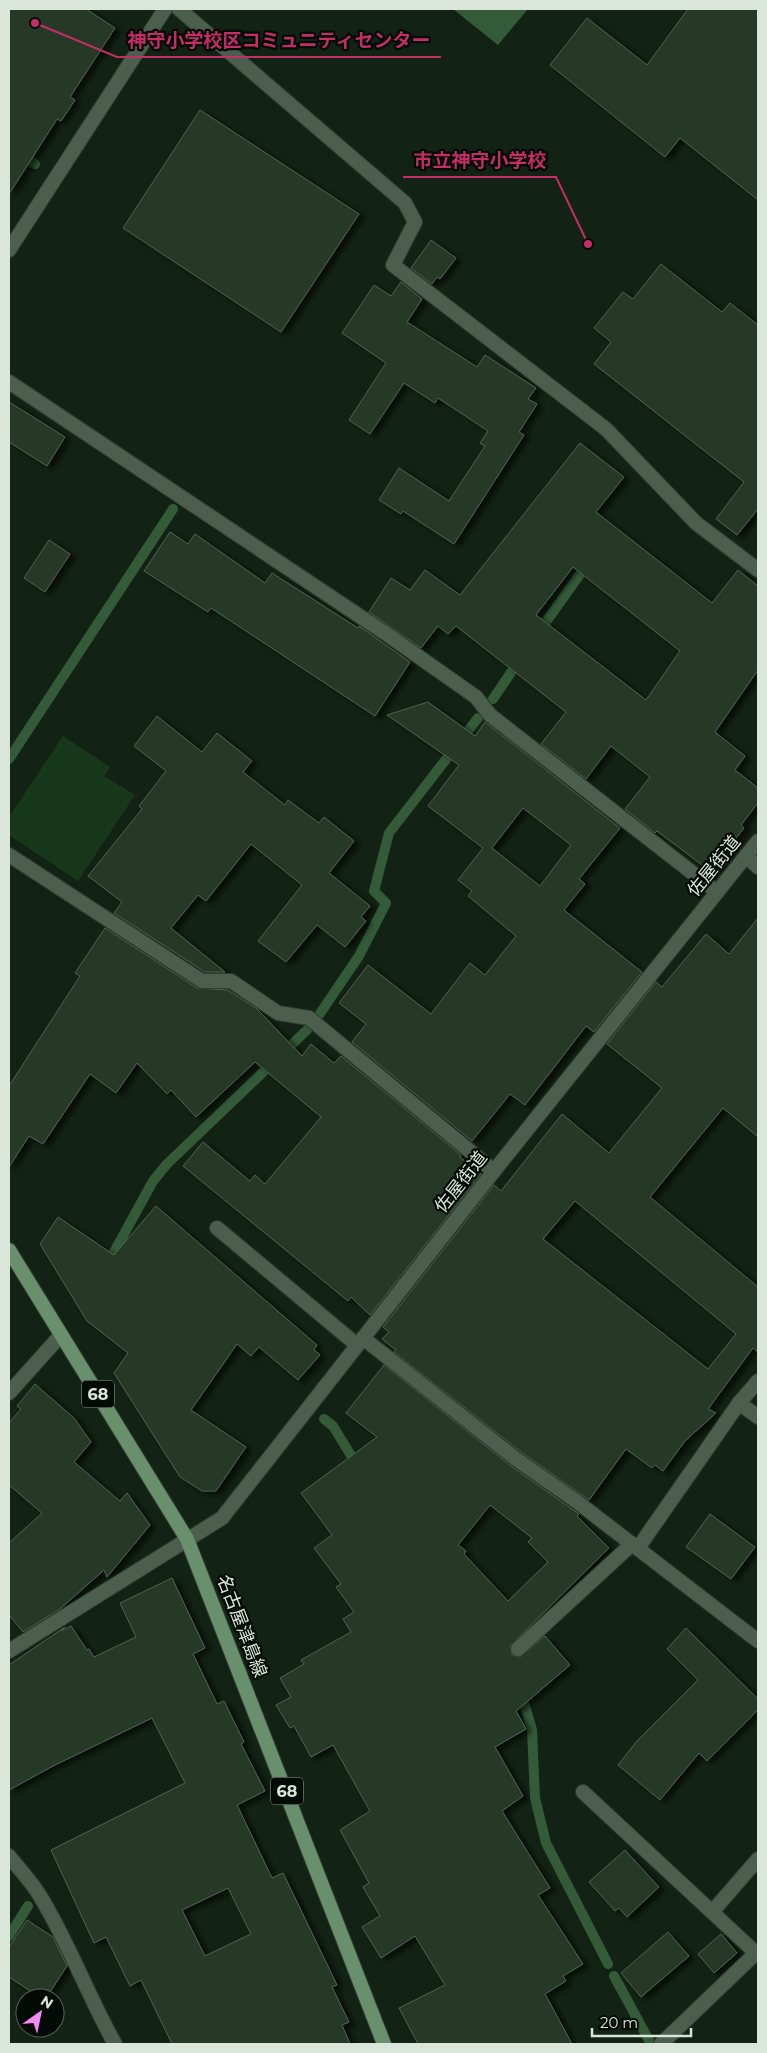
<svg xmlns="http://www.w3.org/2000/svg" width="767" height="2053" font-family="Montserrat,'Noto Sans JP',sans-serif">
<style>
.green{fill:#18381c}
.water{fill:#335b38}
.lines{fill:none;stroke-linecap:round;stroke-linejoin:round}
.stream{stroke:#335b38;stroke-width:10}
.building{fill:#263728;stroke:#506352;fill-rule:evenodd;filter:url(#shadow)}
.service-casing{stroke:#313c32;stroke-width:16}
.minor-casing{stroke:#313c32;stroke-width:16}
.primary-casing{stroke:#313c32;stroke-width:16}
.service{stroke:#4c5e4d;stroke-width:14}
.minor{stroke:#4c5e4d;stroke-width:14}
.primary{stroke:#68906c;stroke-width:14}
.labels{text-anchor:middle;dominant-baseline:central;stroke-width:4.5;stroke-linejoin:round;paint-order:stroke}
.shield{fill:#040a05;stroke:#9aa49b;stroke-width:1}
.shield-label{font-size:16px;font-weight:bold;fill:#dbe6db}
.street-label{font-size:18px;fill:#dbe6db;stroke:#040a05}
.leader{fill:none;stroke:#c42d68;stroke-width:2}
.callout-dot{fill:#c42d68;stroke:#040a05;stroke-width:2}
.callout-label{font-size:19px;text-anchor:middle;font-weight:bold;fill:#c42d68;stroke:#040a05;stroke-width:4.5;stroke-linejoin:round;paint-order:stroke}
</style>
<defs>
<filter id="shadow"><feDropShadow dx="5.5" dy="3" stdDeviation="2.5" flood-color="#0009"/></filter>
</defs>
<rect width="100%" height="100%" fill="#122214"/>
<path class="green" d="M63,736L110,767L104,776L135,795L78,881L9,835V817Z"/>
<path class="water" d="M453,9H528L498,45Z"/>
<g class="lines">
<g class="stream">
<path d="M9,147L35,164"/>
<path d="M538,633L588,563"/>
<path d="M493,699L520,659"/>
<path d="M9,759L173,509"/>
<path d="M319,1015L359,956L386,903L374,891L389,833L478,718"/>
<path d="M107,1265L153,1181L167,1164L307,1030"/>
<path d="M324,1419L333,1426L358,1467"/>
<path d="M521,1692L532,1730L535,1798L546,1843L608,1964"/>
<path d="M9,1936L28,1906"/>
<path d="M614,1976L651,2044"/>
</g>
</g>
<g class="building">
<path d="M9,9H86L115,28L70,97L75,100L61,121L57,119L9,194Z"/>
<path d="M688,9H758V200L680,138L665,157L550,65L587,18L647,65Z"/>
<path d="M200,110L359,214L281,332L123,228Z"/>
<path d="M431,240L456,258L440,279L437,277L432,284L411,268Z"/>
<path d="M661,264L722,312L730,303L758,325V509L737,535L716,519L744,482L594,364L611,342L594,328L623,292L633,299Z"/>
<path d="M401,282L422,299L407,322L477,367L485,355L536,388L528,399L537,404L519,432L524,435L454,544L403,511L401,514L379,500L399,468L449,501L485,446L480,443L488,431L438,398L435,403L404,383L370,434L349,420L386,363L342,333L374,285L391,296Z"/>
<path d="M9,402L65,437L47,466L9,442Z"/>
<path d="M580,443L624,477L596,512L712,603L738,570L758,586V670L715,732L745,756L735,770L758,788V803L741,825L744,828L710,871L657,831L655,833L625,809L650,777L611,746L586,779L541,744L566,712L456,626L448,634L438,626L421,648L369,612L391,578L410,590L425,570L460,595ZM573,567L680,651L646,700L536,615Z"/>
<path d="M170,532L188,544L195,534L265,583L272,573L358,628L359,626L410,662L375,716L211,608L208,612L144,571Z"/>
<path d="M49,540L70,554L45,592L24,578Z"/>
<path d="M428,702L475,736L485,722L620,828L579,879L585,884L564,910L642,972L594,1032L586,1026L525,1105L510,1094L472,1141L352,1042L366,1024L339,1003L368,965L431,1014L470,963L485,975L516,936L468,896L472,891L458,880L483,848L428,806L459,765L387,715ZM523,808L571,845L540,886L492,848Z"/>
<path d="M157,716L202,752L217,733L252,761L243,772L285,805L288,800L319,823L324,817L354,841L329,873L370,906L361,917L366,921L345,947L317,925L286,962L258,941L302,885L251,844L206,901L198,895L171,928L225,972H205L114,913L122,902L88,876L142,809L139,806L166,771L134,746Z"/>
<path d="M758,918V1137L723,1108L650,1197L758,1287V1352L753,1348L708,1409L716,1413L685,1441L663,1471L655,1465L652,1468L626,1449L589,1500L521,1452L394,1352L396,1350L382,1339L389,1332L383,1327L494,1185L501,1191L562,1114L609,1153L662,1088L607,1044L656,982L662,987L706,934L729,954ZM575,1201L736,1334L708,1369L543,1239Z"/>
<path d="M105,928L197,988L228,990L257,1009L302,1056L311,1044L334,1063L341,1056L461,1155L460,1157L481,1174L370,1315L351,1297L348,1301L183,1166L203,1142L250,1181L255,1175L265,1184L321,1117L255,1062L196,1117L171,1090L167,1094L137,1063L116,1093L90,1074L43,1144L29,1136L9,1167V1086L80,976L75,973Z"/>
<path d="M156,1206L317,1345L314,1350L320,1355L298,1380L259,1347L251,1356L237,1344L191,1410L246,1447L216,1491H202L180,1477L114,1373L128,1353L87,1321L40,1244L58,1217L114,1255Z"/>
<path d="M384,1365L511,1466L579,1514L577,1516L609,1548L510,1646L512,1655L520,1657L545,1636L570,1665L516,1711L526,1729L495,1747L523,1796L502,1811L550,1888L538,1895L583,1964L563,1976L566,1981L545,1994L572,2044H418L399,2008L445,1985L415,1936L381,1958L362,1927L380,1916L363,1887L369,1883L340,1830L370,1811L333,1745L311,1757L294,1726L290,1728L276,1705L291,1697L280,1678L304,1664L301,1660L351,1632L343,1619L354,1612L336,1587L341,1584L314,1548L332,1535L301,1493L377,1437L346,1413ZM490,1505L532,1538L528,1542L548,1562L508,1601L464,1554L466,1551L458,1545Z"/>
<path d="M35,1384L74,1418L91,1442L74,1462L120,1501L127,1493L150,1525L107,1577L104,1570L60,1609L23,1632L9,1615V1543L42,1513L9,1485V1423L21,1409L17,1406Z"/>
<path d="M710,1514L755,1547L731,1579L686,1547Z"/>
<path d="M172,1578L205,1648L193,1654L217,1704L224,1701L244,1742L241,1744L265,1791L237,1805L272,1878L283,1873L337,1985L332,1987L349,2022L342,2025L350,2044H172L141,1980L130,1986L106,1937L94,1943L51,1850L185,1783L152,1718L53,1766L9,1790V1665L65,1627L61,1631L71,1626L87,1650L89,1649L94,1657L136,1637L120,1603ZM228,1888L251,1934L205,1956L182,1910Z"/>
<path d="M686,1628L758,1699V1710L707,1761L699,1753L660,1800L618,1765L637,1741L698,1680L667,1649Z"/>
<path d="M625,1850L659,1887L627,1917L619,1908L615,1911L589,1882Z"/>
<path d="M27,1920L53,1937L67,1966L46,1998H41L9,1977V1947Z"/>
<path d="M668,1932L689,1956L641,1997L621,1973Z"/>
<path d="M721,1934L737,1953L714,1973L698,1954Z"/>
</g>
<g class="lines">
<g class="service-casing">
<g id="service">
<path d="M217,1228L357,1345"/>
<path d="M518,1649L632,1544"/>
<path d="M661,2044L756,1953"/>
</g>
</g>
<g class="minor-casing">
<g id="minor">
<path d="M179,9L405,203L415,222L393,265L606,429L696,523L758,570"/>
<path d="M9,250L165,9"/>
<path d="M9,382L385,633L476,697L490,715L717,892"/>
<path d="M9,855L202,981H231L278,1013L309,1018L494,1171"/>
<path d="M746,856L758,867"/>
<path d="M363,1338L516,1459L576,1501L758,1641"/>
<path d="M9,1393L61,1335"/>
<path d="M739,1403L758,1417"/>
<path d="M638,1548L739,1403L758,1381"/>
<path d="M9,1651L222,1518L494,1171L758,841"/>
<path d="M583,1792L712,1912"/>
<path d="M9,1856C19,1869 32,1882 40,1896C69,1943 88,1996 115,2044"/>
<path d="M758,1859L712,1912L758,1955"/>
</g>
</g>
<g class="primary-casing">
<path id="primary" d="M9,1250L187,1539L384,2044"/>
</g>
<use href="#service" class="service"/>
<use href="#minor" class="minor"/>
<use href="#primary" class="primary"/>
</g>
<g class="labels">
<g class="shield">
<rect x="82" y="1380.5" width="32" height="27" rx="4"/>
<rect x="271" y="1777.5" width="32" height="27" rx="4"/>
</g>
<g class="shield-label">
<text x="98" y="1394">68</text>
<text x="287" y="1791">68</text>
</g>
<g class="street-label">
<text transform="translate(714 866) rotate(-51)">佐屋街道</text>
<text transform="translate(461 1182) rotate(-52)">佐屋街道</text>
<text transform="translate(242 1626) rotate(69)">名古屋津島線</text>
</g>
</g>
<path class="leader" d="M35 23L117 57H441M588 244L556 177H403"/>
<g class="callout-dot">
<circle cx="35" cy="23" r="5"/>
<circle cx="588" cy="244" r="5"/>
</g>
<g class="callout-label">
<text x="279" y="47">神守小学校区コミュニティセンター</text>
<text x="480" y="167">市立神守小学校</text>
</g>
<rect width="767" height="2053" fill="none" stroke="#dbe6db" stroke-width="20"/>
<g transform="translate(40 2013) rotate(33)"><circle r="24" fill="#040a05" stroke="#5a625b"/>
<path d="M0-4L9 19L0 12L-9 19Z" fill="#f28af3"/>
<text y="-8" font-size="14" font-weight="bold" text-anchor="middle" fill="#dbe6db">N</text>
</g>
<path d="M592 2028v8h99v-8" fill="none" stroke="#dbe6db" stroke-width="2.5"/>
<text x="600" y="2028" font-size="15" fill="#dbe6db" stroke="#040a05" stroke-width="4" paint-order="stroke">20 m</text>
</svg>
